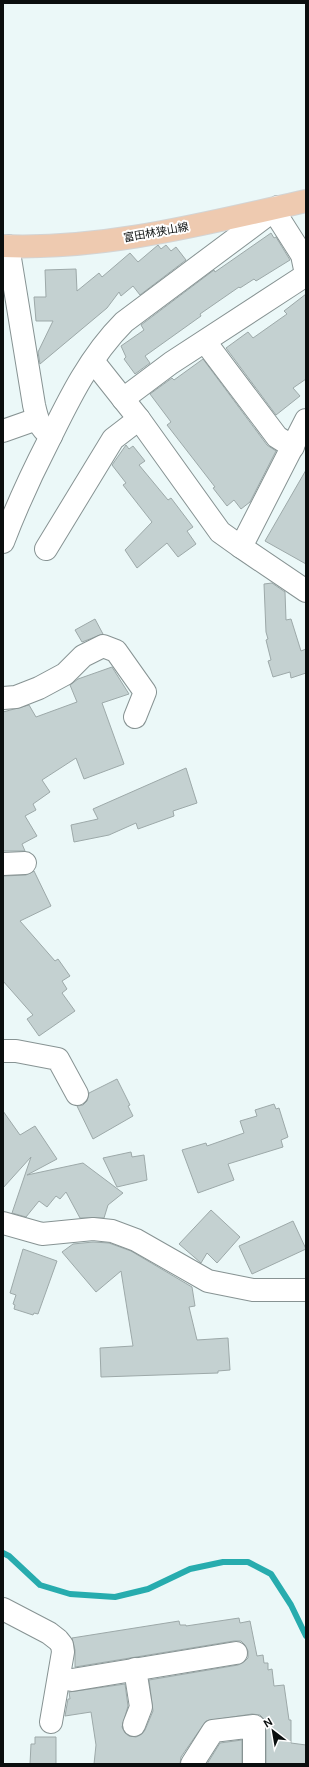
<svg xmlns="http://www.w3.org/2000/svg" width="309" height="1767" font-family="'DM Sans','Noto Sans JP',sans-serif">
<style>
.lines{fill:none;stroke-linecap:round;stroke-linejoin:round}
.stream{stroke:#27acae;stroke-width:6}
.building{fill:#c4d1d1;stroke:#9da9a9}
.minor-casing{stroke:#879393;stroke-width:24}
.major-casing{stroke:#d3d4d4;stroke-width:24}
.minor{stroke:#fff;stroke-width:22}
.major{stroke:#eecab0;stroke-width:22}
.labels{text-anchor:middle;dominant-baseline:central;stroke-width:4;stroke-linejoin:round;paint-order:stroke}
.street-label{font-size:11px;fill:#0a0e0e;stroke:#fff}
</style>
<rect width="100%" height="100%" fill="#ebf8f8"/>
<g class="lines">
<path class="stream" d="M3,1553L9,1556L40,1585L70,1594L115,1597L148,1589L190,1569L223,1562H248L271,1574L291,1605L306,1636"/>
</g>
<g class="building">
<path d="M271,233L274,238L276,237L290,260L256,281L254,279L240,288L239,287L200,314L201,316L145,356L150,363L135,374L124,359L126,357L121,346L144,330L141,325L214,270L215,272Z"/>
<path d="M158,245L161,249L166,245L171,251L176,247L186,260L140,295L133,286L121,296L119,292L107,308L40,364L38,352L53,321H36L34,297H46L45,270L76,269L77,291L99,273L102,277L130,253L138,262Z"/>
<path d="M306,294V379L293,388L300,396L276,415L226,348L248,332L253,338L287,314L284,311Z"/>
<path d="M203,359L267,445L276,451L250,502L241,509L234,500L227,506L213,488L215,487L167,425L171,422L150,394L172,378L174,380Z"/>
<path d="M126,445L129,449L133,446L145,461L139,465L168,500L171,498L193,527L187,531L196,544L178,557L167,543L137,568L125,550L152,522L123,485L126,483L112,465Z"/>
<path d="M306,470V564L265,541Z"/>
<path d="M272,583L285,592L286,620L291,619L301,651L306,649V673L291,678L290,672L273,677L268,661L271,660L266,640L268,639L266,632L264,584Z"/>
<path d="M95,619L103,634L82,642L75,630Z"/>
<path d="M112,667L129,694L102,703L124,764L84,779L76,758L42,780L50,792L33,804L36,810L25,816L37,836L22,844L25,851H3V712L29,705L36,717L77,702L70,685L78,679Z"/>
<path d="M186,768L197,803L173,811L174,816L138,829L136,823L109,835L74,842L71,825L98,819L93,809Z"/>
<path d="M34,871L51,906L20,921L55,961L58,959L70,976L62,981L67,989L62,993L75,1011L39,1036L27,1019L33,1015L3,981V876L26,875Z"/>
<path d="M117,1079L130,1105L128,1106L133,1116L93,1139L77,1106L83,1105L87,1101L89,1093Z"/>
<path d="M274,1104L276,1109L279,1108L288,1137L281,1140L283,1147L228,1164L234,1180L198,1193L182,1150L206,1143L207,1146L244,1133L240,1121L257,1116L255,1110Z"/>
<path d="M3,1111L20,1135L35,1126L57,1159L27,1175L83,1163L123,1193L108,1205L104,1218H80L66,1192L60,1199L56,1196L47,1207L39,1201L26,1217L12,1213L31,1157L3,1188Z"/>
<path d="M131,1152L132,1157L144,1155L147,1180L117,1187L103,1158Z"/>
<path d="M211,1210L240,1237L217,1263L207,1253L201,1263L179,1244Z"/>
<path d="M293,1221L306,1249L252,1274L239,1246Z"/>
<path d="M93,1242L109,1243L131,1251L192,1287L195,1306L189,1307L197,1340L228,1338L230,1370L218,1371V1373L101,1377L100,1348L133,1346L121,1271L96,1292L62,1252L73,1244Z"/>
<path d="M23,1249L57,1261L38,1314L34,1313L33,1315L14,1309L15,1305L13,1304L16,1295L10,1293Z"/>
<path d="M239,1618L240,1623L250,1621L257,1656L263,1655L264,1663H268V1670L272,1669L274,1686L284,1685L289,1720H291V1743L306,1745V1764H266V1726L265,1720L260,1715L252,1714L206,1721L181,1757L180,1764H94L96,1745L91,1712L65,1716L68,1699H70L69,1692L125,1684L128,1706L122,1727L125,1733L129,1736L136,1737L142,1734L145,1730L153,1711L149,1680L238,1665L244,1662L248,1658V1651L245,1645L241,1641H234L75,1667V1650L72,1638L179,1621L180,1625H186V1626Z"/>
<path d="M35,1737H56V1764H30L31,1744H35Z"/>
<path d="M242,1740V1764H207L220,1743Z"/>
</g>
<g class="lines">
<g class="minor-casing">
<g id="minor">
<path d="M274,211L302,255L306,274"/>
<path d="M8,246L34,405C37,418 39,428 51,436"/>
<path d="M206,343L277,437L293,447"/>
<path d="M93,361L139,419L220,532L241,547L306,420"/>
<path d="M123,399L171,363L306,275"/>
<path d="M3,431L37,419"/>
<path d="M3,542C16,508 31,475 48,442C69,399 90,356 124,322L278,207"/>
<path d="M241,547L306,591"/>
<path d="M46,549L113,439L139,419"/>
<path d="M3,698L16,697L39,688L65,674L83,656L103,646L116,651L145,692L135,717"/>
<path d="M3,864L25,863"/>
<path d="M3,1051H16L58,1059L77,1094"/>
<path d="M3,1223L42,1234L93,1229L112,1231L136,1240L208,1281L253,1290H306"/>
<path d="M3,1609L49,1633L58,1640L62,1645L63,1652L51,1722"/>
<path d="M59,1678L72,1680L236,1653"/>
<path d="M134,1725L141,1707L135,1669"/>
<path d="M192,1764L213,1731L254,1726V1764"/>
</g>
</g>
<g class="major-casing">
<path id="major" d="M3,246C105,250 207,223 306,201"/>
</g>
<use href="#minor" class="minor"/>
<use href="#major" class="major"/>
</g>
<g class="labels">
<g class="street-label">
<text transform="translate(156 232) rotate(-10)">富田林狭山線</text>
</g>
</g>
<rect width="309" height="1767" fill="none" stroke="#0a0e0e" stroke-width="8"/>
<g transform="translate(273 1731) rotate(329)" stroke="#ffffff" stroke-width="3" paint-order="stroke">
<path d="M0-3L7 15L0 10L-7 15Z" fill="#0a0e0e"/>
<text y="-6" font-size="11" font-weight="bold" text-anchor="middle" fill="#0a0e0e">N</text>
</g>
</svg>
